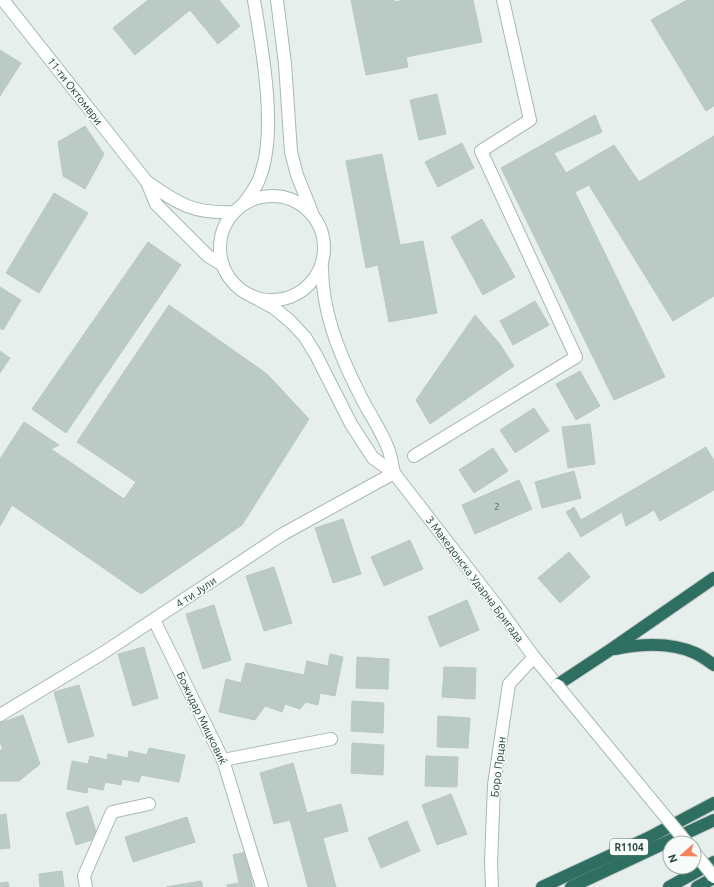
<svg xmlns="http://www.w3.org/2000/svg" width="714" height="887" font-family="Ubuntu,sans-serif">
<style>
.building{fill:#bbcac4;stroke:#b8c9c2}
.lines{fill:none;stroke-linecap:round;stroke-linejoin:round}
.minor-casing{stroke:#a8b8b2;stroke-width:14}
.tertiary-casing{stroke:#a8b8b2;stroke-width:14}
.secondary-casing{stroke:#a4bbb3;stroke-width:14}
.motorway-casing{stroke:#c2cac8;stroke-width:14}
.minor{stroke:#fff;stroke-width:12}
.tertiary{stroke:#fff;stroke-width:12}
.secondary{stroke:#fff;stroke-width:12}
.motorway{stroke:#2f6f62;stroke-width:12}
.secondary-bridge-casing{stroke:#a4bbb3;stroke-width:14;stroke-linecap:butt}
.secondary-bridge{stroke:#fff;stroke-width:12}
.labels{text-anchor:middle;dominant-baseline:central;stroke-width:3.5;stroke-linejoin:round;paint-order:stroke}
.number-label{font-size:9px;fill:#4a645c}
.shield{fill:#f7fbf9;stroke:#637a73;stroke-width:1}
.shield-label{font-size:10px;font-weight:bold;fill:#24423a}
.street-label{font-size:11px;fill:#24423a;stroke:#f7fbf9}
</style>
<rect width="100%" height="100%" fill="#e6efeb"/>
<g class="building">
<path d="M148,0H219L240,26L218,44L190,10L135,55L113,28Z"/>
<path d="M351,0H394V2L406,0H473L482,42L406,57L408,67L366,75Z"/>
<path d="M687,0H714V106L706,111L651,20Z"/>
<path d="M0,50L21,63L0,96Z"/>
<path d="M437,94L446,134L419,140L410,100Z"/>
<path d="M595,115L602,132L554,153L566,173L614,145L639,182L714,136V296L673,321L589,185L575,192L665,377L614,400L501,168Z"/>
<path d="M85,126L104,154L85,189L63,176L58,142Z"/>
<path d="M462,143L474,168L438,187L425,162Z"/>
<path d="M382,154L400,245L423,241L437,313L389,322L378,265L366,268L346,161Z"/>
<path d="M54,193L88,213L39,293L6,273Z"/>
<path d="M482,219L515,277L483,295L451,237Z"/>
<path d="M148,242L181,265L66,433L32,409Z"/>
<path d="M0,287L21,300L3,330L0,328Z"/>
<path d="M535,301L549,325L513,345L500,321Z"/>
<path d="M169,305L267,374L195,479L97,412Z"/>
<path d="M475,315L499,343L514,366L430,424L416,400Z"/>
<path d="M0,351L10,358L0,373Z"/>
<path d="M580,371L600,406L576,420L556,384Z"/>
<path d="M267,374L309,419L242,525L141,594L12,505L51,449L124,499L136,482L77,442L97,412L195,479Z"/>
<path d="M534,408L549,431L515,453L500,430Z"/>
<path d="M24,422L59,445L51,449L12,505L0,526V459Z"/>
<path d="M590,424L595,464L568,468L562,427Z"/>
<path d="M706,447L714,461V490L660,521L654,510L626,526L622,512L581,537L566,512L574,507L581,520Z"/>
<path d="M493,448L508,471L474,493L459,470Z"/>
<path d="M574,471L581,498L542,508L535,482Z"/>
<path d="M519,480L532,509L475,534L462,505Z"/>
<path d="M343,519L361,574L333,583L315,528Z"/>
<path d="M410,540L423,569L384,586L371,557Z"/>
<path d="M569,552L590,577L560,603L538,578Z"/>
<path d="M274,567L292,623L264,631L246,576Z"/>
<path d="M467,600L479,630L440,647L428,617Z"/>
<path d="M214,605L231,660L203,669L186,614Z"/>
<path d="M144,647L158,698L133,706L118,654Z"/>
<path d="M330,654L343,657L335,696L320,693L318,705L306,702L300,709L285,704L282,712L265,706L255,720L219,712L226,679L241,683L246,663L304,675L307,661L328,666Z"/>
<path d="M357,657L389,659L388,689L356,688Z"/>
<path d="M444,667L476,668L475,699L442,697Z"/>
<path d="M79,685L94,736L68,743L54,692Z"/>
<path d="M352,701L384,703L383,733L351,731Z"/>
<path d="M23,715L40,764L19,781H0V750H3L0,742V723Z"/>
<path d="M438,716L470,718L468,748L437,747Z"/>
<path d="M352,743L384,745L383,775L351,773Z"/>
<path d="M149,748L185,755L179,782L141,775L139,782L122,779L121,785L105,782L103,790L88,787L87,793L67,789L72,761L88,764L90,756L107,760L108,754L128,758L129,751L147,755Z"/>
<path d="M426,756L458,757L457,787L425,786Z"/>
<path d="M293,763L307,813L341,804L348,831L323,838L336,887H308L290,820L274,824L260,773Z"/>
<path d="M451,794L467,834L437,845L422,805Z"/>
<path d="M88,806L98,838L76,845L66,813Z"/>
<path d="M6,814L10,848L0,849V815Z"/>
<path d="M187,817L195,842L133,862L125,837Z"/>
<path d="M407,821L420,851L381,868L368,838Z"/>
<path d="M246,852L253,887H227V885L239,883L233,855Z"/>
<path d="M62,871L64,887H40L39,874Z"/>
<path d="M201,881L203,887H166Z"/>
<path d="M8,882L9,887H0V883Z"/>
</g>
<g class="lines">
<g class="minor-casing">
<g id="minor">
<path d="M414,456L576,357L481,151L530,120L503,0"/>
<path d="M154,620L223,760L262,887"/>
<path d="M0,715L103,653L283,534L394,473"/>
<path d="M223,760L331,739"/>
<path d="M86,887L84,876L112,812L149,804"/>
<path d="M492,887L491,863L494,785L509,684L534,657"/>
</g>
</g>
<g class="tertiary-casing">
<g id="tertiary">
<path d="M277,0L285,64L291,152L297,175L313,215"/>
<path d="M244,203C251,194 258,185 261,174C277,128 262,48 254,0"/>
</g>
</g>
<g class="secondary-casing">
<g id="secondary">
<path d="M3,0L147,182L156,204L208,256L223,265"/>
<path d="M147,182C179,204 193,214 234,212"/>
<circle cx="272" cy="248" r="52"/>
<path d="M322,267C322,310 338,351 357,389C366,409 379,426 387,446C391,454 392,464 394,473"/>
<path d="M252,296L274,308L290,321L305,337L316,355L351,424L373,458L394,473L497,606L534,657L557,685"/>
</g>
</g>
<g class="motorway-casing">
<g id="motorway">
<path d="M615,649C640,644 671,642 695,653C702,656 708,661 714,665"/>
<path d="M557,685L610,650L714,578"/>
<path d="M542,887L648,838L714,803"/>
<path d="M571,887L714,820"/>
<path d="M669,887L714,862"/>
<path d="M697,887L714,878"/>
</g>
</g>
<use href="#minor" class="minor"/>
<use href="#tertiary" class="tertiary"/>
<use href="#secondary" class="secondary"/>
<use href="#motorway" class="motorway"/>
<g class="secondary-bridge-casing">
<g id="secondary-bridge">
<path d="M557,685L687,843"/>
<path d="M694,852L714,877"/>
</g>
</g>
<use href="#secondary-bridge" class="secondary-bridge"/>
</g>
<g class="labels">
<g class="number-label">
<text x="497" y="507">2</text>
</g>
<rect class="shield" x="610" y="839" width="38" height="16" rx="3"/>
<g class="shield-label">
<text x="629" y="847">R1104</text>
</g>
<g class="street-label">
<text transform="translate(75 91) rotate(52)">11-ти Октомври</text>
<text transform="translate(475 579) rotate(53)">3 Македонска Ударна Бригада</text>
<text transform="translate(196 592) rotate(-34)">4 ти Јули</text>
<text transform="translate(202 718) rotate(64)">Божидар Мицковиќ</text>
<text transform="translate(498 767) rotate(-83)">Боро Прцан</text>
</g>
</g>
<g transform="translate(682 855) rotate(250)"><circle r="19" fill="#f7fbf9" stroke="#a3b1ad"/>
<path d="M0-3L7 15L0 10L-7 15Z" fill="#f4845f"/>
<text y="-6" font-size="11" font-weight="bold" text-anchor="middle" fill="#24423a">N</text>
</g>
</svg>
